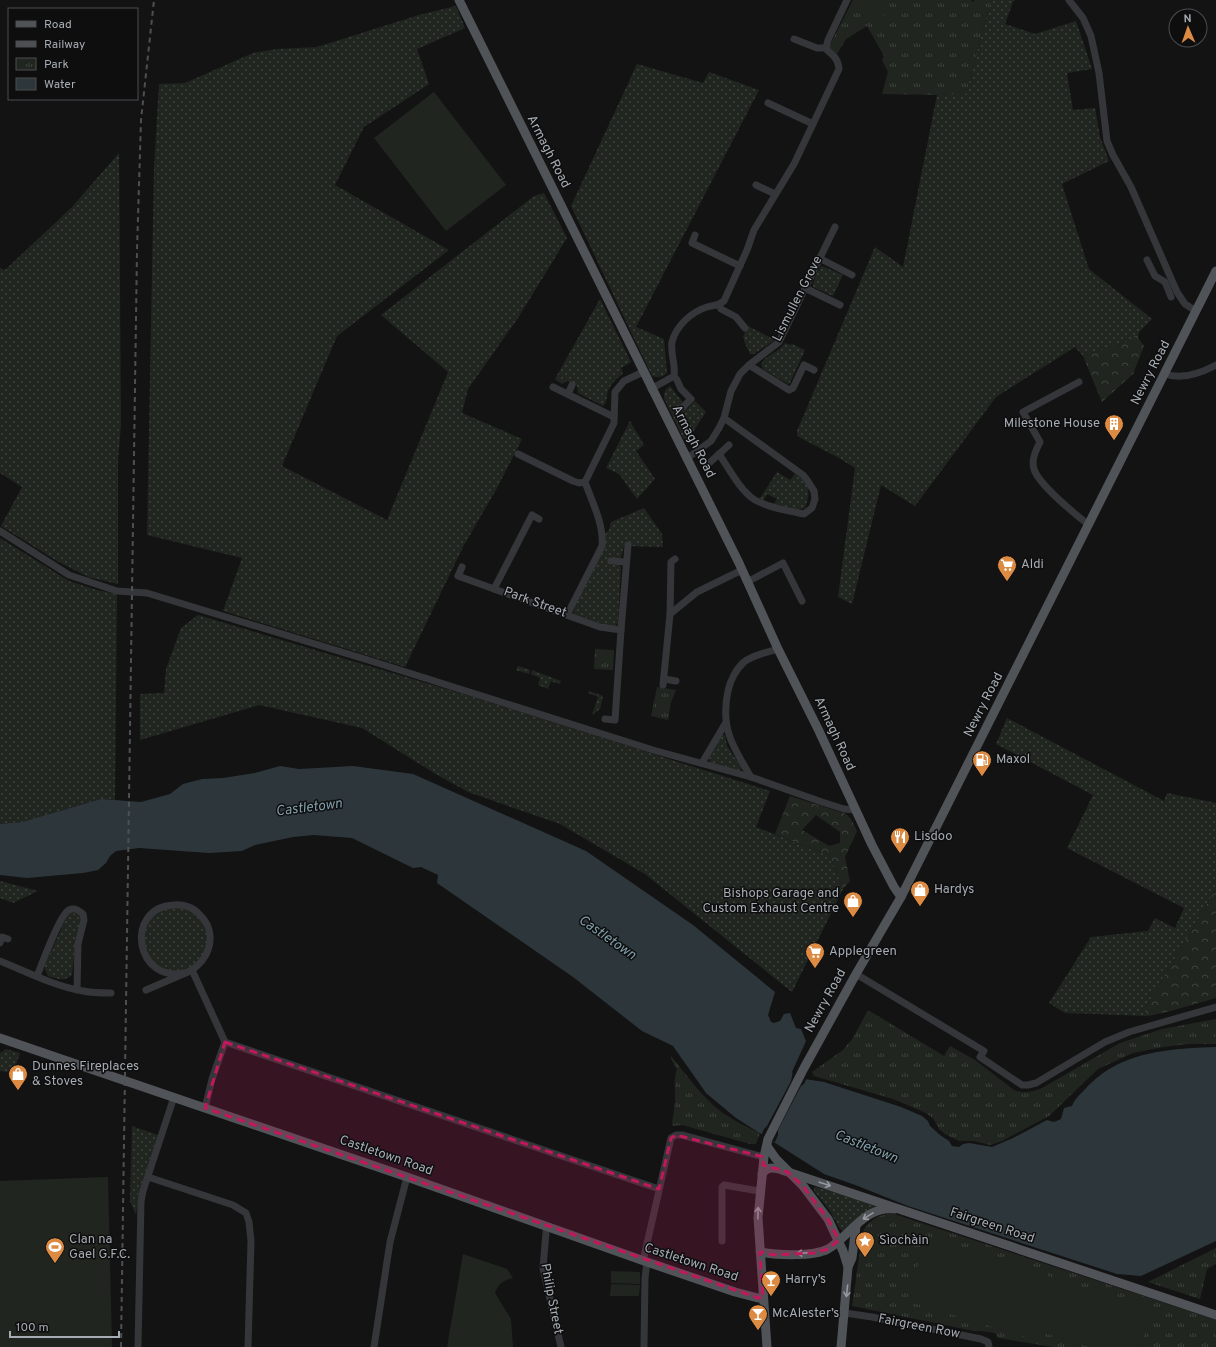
<svg xmlns="http://www.w3.org/2000/svg" width="1216" height="1347" font-family="Overpass,sans-serif">
<style>
.grass{fill:url(#grass-dots)}
.forest{fill:url(#forest-crowns);fill-rule:evenodd}
.park{fill:url(#park-tufts)}
.pitch{fill:#20261f}
.water{fill:#2d373b}
.pier{fill:#131314}
.lines{fill:none;stroke-linecap:round;stroke-linejoin:round}
.minor{stroke:#343639;stroke-width:7}
.major{stroke:#505357;stroke-width:9}
.rail{stroke:#4d5053;stroke-width:2;stroke-dasharray:5 4;stroke-linecap:butt}
.oneway{stroke:#959aa1}
.marked{fill:#c2185b;fill-opacity:0.2;stroke:#c2185b;stroke-width:3;stroke-dasharray:8 5;stroke-linejoin:round}
.labels{text-anchor:middle;dominant-baseline:central;stroke-width:3;stroke-linejoin:round;paint-order:stroke}
.street-label{font-size:13px;fill:#a6acb3;stroke:#0e0e0f}
.poi-label{font-size:13px;fill:#a6acb3;stroke:#0e0e0f;text-anchor:start}
.water-label{font-size:14px;font-style:italic;fill:#809fab;stroke:#0e0e0f}
</style>
<defs>
<pattern id="grass-dots" width="8" height="8" patternUnits="userSpaceOnUse"><rect width="8" height="8" fill="#20261f"/><path d="M2 2h.1M6 6h.1" fill="none" stroke="#3d433d" stroke-width="1.8" stroke-linecap="round"/></pattern>
<pattern id="forest-crowns" width="20" height="18" patternUnits="userSpaceOnUse"><rect width="20" height="18" fill="#20261f"/><path d="M2 6a3 3 0 1 1 6 0M12 15a3 3 0 1 1 6 0" fill="none" stroke="#3d433d"/></pattern>
<pattern id="park-tufts" width="24" height="20" patternUnits="userSpaceOnUse"><rect width="24" height="20" fill="#20261f"/><path d="M3 7l-1-3M5 7V3M7 7l1-3M15 17l-1-3M17 17v-4M19 17l1-3" fill="none" stroke="#3d433d"/></pattern>
</defs>
<rect width="100%" height="100%" fill="#131314"/>
<g class="grass">
<path d="M991,0H1015L1013,2L1005,24L1035,34L1076,21L1092,69L1067,73L1073,110L1095,108L1100,137L1109,161L1062,184L1089,269L1152,319L1131,340L1083,356L1075,347L996,397L915,506L881,485L852,604L838,597L855,468L839,458L797,436V431L875,247L903,267L937,95L966,94Z"/>
<path d="M456,6L465,28L417,49L429,84L364,127L335,185L449,250L337,336L282,466L387,520L448,372L381,315L534,196L544,193L567,238L518,318L468,389L462,413L522,439L497,488L463,547L405,667L223,611L242,558L147,535L154,169L159,84L185,83L253,53L277,49L317,47L419,15Z"/>
<path d="M637,64L703,83L709,72L759,90L636,327L664,339L667,373C663,377 658,378 652,376L571,206Z"/>
<path d="M119,153L121,425L118,460V584L88,577L57,561L1,526L22,487L0,473V268L5,270L72,207Z"/>
<path d="M822,266L843,275L833,296L813,287C813,281 817,270 822,266Z"/>
<path d="M600,299L631,362L621,368L623,373C618,378 611,383 608,391C606,397 608,401 603,406L578,393L577,386L567,381L562,384L555,379Z"/>
<path d="M748,326L775,340L754,354H750L744,341V338L743,337Z"/>
<path d="M785,343L791,345L792,344L805,350L790,383L788,384L763,369L761,365C763,356 780,352 785,343Z"/>
<path d="M670,386L682,401L681,403L687,409L695,401L706,412L689,438L684,440L664,398C664,392 665,389 670,386Z"/>
<path d="M630,421L644,445L636,451L655,479L637,499L619,474L606,468Z"/>
<path d="M777,472L790,480L795,474C810,484 811,491 805,508L798,510L774,504L777,499L767,494L763,501L760,498Z"/>
<path d="M644,508L662,534L663,547L624,546L621,558L619,559L611,558V565H619L621,567L618,623L615,626L611,627L575,614L573,612L575,607L605,546V534L609,530L611,522Z"/>
<path d="M0,538L69,581L97,590L117,594L115,800L101,799L22,822L0,824Z"/>
<path d="M198,615L473,697L770,791L756,827L830,856L843,889L792,992L645,874L560,824L468,792L434,773L362,728L259,705L140,740V694L164,693L166,669L181,628Z"/>
<path d="M518,666L530,670L529,674L516,670Z"/>
<path d="M532,670L561,681L560,684L551,681L548,689L538,685L540,678L531,674Z"/>
<path d="M589,691L603,696L600,709L592,715L598,697L588,693Z"/>
<path d="M1007,718L1164,801L1167,793L1216,803V889L1144,1010L1148,1016L1065,1013L1049,1003L1091,937L1148,931L1155,918L1175,928L1184,908L1067,848L1093,795L996,744Z"/>
<path d="M722,735H725L727,746L742,768L740,771L710,762L709,758Z"/>
<path d="M0,881L38,891L13,903L0,898Z"/>
<circle cx="176" cy="939" r="32"/>
<path d="M71,913L79,914L81,921L74,957L72,975C64,982 58,979 48,976L45,970V965L67,916Z"/>
<path d="M6,1049L20,1053L13,1073L0,1071V1053Z"/>
<path d="M132,1126L158,1135L138,1196L136,1215L130,1201Z"/>
<path d="M814,1187H816L884,1206L844,1232L840,1229L830,1211L814,1191Z"/>
</g>
<g class="forest">
<path d="M1139,331L1138,338L1144,346L1133,374L1102,402L1083,356L1131,340Z"/>
<path d="M790,796L846,814L851,819L857,831L845,857L850,881L843,889L830,856L775,834ZM816,815L840,832V843L829,846L802,830Z"/>
<path d="M1216,889V998L1167,1012L1148,1016L1144,1010Z"/>
</g>
<g class="park">
<path d="M853,0H971L973,2L975,0H991L966,94L937,95L882,94L888,72L882,60L884,56L867,26L846,39L837,54L829,47Z"/>
<path d="M595,649L614,650L613,670L594,669Z"/>
<path d="M657,687L676,690L671,702L668,720L651,716Z"/>
<path d="M868,1010L944,1056L950,1046L975,1060L1014,1090C1025,1094 1032,1092 1042,1088L1120,1043L1162,1029L1216,1019V1044H1188L1163,1047L1133,1053L1098,1069L1049,1116L1002,1141L990,1145L974,1141H959L945,1134L939,1129L933,1118L924,1112L893,1099L814,1076L812,1072L843,1050L853,1038Z"/>
<path d="M671,1056C684,1072 697,1090 712,1104C726,1117 743,1125 760,1133L756,1144H750L682,1125L672,1126C672,1117 675,1109 675,1101C676,1089 673,1081 677,1069L671,1059Z"/>
<path d="M887,1214H894L1216,1320V1347H1054L998,1338L995,1333L980,1331H974L852,1306L863,1231C868,1222 876,1216 887,1214Z"/>
<path d="M1216,1248V1264L1207,1269L1200,1299L1148,1282Z"/>
</g>
<g class="pitch">
<path d="M862,0H883L884,23H862Z"/>
<path d="M434,92L506,185L446,231L374,138Z"/>
<path d="M108,1177L112,1347H0V1181Z"/>
<path d="M926,1237L1048,1274V1276L1152,1309L1141,1347H1089L1032,1329L1029,1338L907,1301Z"/>
<path d="M463,1254L507,1269L513,1278C504,1280 498,1284 495,1293L511,1319L513,1347H447Z"/>
<path d="M611,1271L640,1272V1284L611,1283Z"/>
<path d="M611,1284L640,1285L639,1296H610Z"/>
</g>
<path class="water" d="M280,766L299,769L353,766L413,774L586,851L693,925L775,992L768,1015L771,1022L774,1023L780,1021L784,1014L790,1013L796,1028L801,1029L806,1041L792,1072L798,1078L824,1082L901,1107L922,1116L928,1121L930,1126L940,1135L949,1141L952,1146L959,1147L963,1144L969,1143L992,1147L1013,1138L1047,1120L1054,1122L1061,1119L1064,1108L1072,1106C1075,1098 1082,1093 1087,1087C1094,1080 1103,1072 1111,1068C1142,1050 1182,1048 1216,1047V1241L1141,1276L1117,1274L908,1206L858,1186L824,1174L736,1118L706,1093L673,1046L642,1031L573,977L437,883L438,875L421,867L413,868L352,838L314,835L293,837L255,845L242,851L209,853L139,848L116,851L110,856L106,863L98,870L83,873L27,878L0,875V824L22,822L101,799L141,802L170,794L183,784L202,779L223,778L255,773Z"/>
<path class="pier" d="M797,1064L794,1071L799,1076L807,1077L804,1084L801,1086L778,1130V1135L775,1142L761,1136L764,1129L767,1126L791,1081L793,1071Z"/>
<g class="lines">
<g class="minor">
<path d="M1069,0L1083,18L1091,36L1099,73L1107,141L1113,155L1131,187L1177,292L1185,304L1196,311"/>
<path d="M794,39L817,48H826"/>
<path d="M768,103L813,124"/>
<path d="M756,185L775,194"/>
<path d="M695,235L692,243L740,266"/>
<path d="M819,258L852,275"/>
<path d="M1147,260L1155,276L1165,282L1171,297"/>
<path d="M805,288L840,305"/>
<path d="M719,305L721,309L736,317L745,328"/>
<path d="M749,365L789,390L793,388L804,365L814,370"/>
<path d="M1165,374C1182,380 1201,373 1216,365"/>
<path d="M674,376L677,380L681,389L691,399L684,406"/>
<path d="M1079,382L1023,412L1040,442C1036,450 1031,460 1034,469C1038,484 1076,515 1089,525"/>
<path d="M553,387L614,417"/>
<path d="M651,389L674,376C676,365 670,353 672,342C676,326 691,312 707,307C714,305 718,306 724,301L747,250L754,230L794,164L839,69C838,59 834,56 827,50L826,48L828,40L847,0"/>
<path d="M568,394L572,385"/>
<path d="M518,454L573,481L579,483L585,482L614,423L615,392L624,381L643,372"/>
<path d="M719,454C728,467 741,492 755,500C770,508 788,511 804,514L812,508L815,499L814,491L807,480L803,475L724,418"/>
<path d="M686,459L711,441L719,428L724,418L731,391L740,374L749,365L779,342L835,227"/>
<path d="M706,466L729,445"/>
<path d="M0,531L69,575L117,591L147,593L368,660L653,750L751,777L822,802L844,809L856,810"/>
<path d="M611,561L626,562"/>
<path d="M462,567L458,576L600,627L621,630L615,720L605,719"/>
<path d="M747,582L783,563L802,601"/>
<path d="M494,589L532,515L539,519"/>
<path d="M670,614L671,562L675,559"/>
<path d="M567,615L602,546C604,524 592,502 585,482"/>
<path d="M621,630L628,545"/>
<path d="M664,679L676,681"/>
<path d="M663,685L670,614L697,592L742,570"/>
<path d="M702,763L725,724"/>
<path d="M751,777C733,747 720,728 728,691C730,681 736,669 744,662C753,655 768,652 778,649"/>
<path d="M0,943L2,937L8,939"/>
<path d="M0,961C27,972 54,986 83,991C92,993 102,993 111,993"/>
<path d="M192,970L225,1042L212,1079L205,1108"/>
<path d="M856,974L984,1051L980,1057L1022,1085H1028L1036,1083L1105,1042L1129,1032L1216,1007"/>
<path d="M37,976C42,964 60,914 69,910C75,907 79,911 83,914L84,920L78,944L77,990"/>
<path d="M146,990L188,972C210,961 219,932 199,914C193,907 183,904 174,905C123,907 135,987 188,972"/>
<path d="M225,1042L659,1189"/>
<path d="M148,1177L233,1205L246,1213L249,1222L251,1241L248,1347"/>
<path d="M547,1227L546,1232L543,1268L561,1347"/>
<path d="M722,1241V1187L724,1185L759,1191"/>
<path d="M643,1261L671,1138L676,1135H682L764,1157"/>
<path d="M845,1313L872,1317L981,1339L988,1342L989,1347"/>
<path d="M138,1347L141,1201L143,1191L174,1097"/>
<path d="M374,1347L390,1242L407,1177"/>
<path d="M644,1347L645,1278L647,1262"/>
</g>
<g class="major">
<path d="M459,0L739,563L778,649L819,731L872,845L894,887L901,897"/>
<path d="M0,1038L407,1177L647,1262L735,1292L758,1298H763"/>
<path d="M767,1146L776,1159L803,1186L828,1219L843,1251L848,1267L841,1347"/>
<path d="M762,1174C769,1164 778,1169 788,1172L1216,1315"/>
<path d="M760,1252C776,1255 813,1257 828,1249C850,1236 865,1205 895,1209"/>
<path d="M848,1267L852,1258L856,1226"/>
<path d="M767,1347L758,1218L764,1157L768,1139L804,1068L856,974L901,897L1216,271"/>
</g>
<path class="rail" d="M121,1347L137,250L141,120L154,0"/>
</g>
<defs><path id="oneway-shaft" d="M-6 0H5M1.5-3L5.5 0L1.5 3" fill="none" stroke-width="1.6" stroke-linecap="round" stroke-linejoin="round"/></defs>
<g class="oneway">
<use href="#oneway-shaft" transform="translate(825 1184) rotate(18)"/>
<use href="#oneway-shaft" transform="translate(758 1213) rotate(-89)"/>
<use href="#oneway-shaft" transform="translate(868 1216) rotate(148)"/>
<use href="#oneway-shaft" transform="translate(803 1253) rotate(176)"/>
<use href="#oneway-shaft" transform="translate(847 1291) rotate(96)"/>
</g>
<path class="marked" d="M225,1042L659,1189L671,1138L676,1135L764,1157L763,1165L788,1172L803,1186L828,1219L839,1240L828,1249L815,1253L774,1255L760,1252L763,1298H758L205,1108Z"/>
<defs>
<g id="building-pin" transform="scale(1)"><path d="M0 17L-7.5 6A9.5 9.5 0 1 1 7.5 6Z" fill="#dd8b42" stroke="#0e0e0f"/><path d="M-4-6H4V6H1V3H-1V6H-4ZM-2.5-4.3h1.7v1.8h-1.7ZM.8-4.3h1.7v1.8H.8ZM-2.5-1h1.7V.8h-1.7ZM.8-1h1.7V.8H.8Z" fill="#fff"/></g>
<g id="supermarket-pin" transform="scale(1)"><path d="M0 17L-7.5 6A9.5 9.5 0 1 1 7.5 6Z" fill="#dd8b42" stroke="#0e0e0f"/><path d="M-6-5.5h2.5l.6 2H6L4.5 2H-2.5L-4.4-4H-6ZM-1.5 3.2a1.3 1.3 0 1 0 .1 0ZM3 3.2a1.3 1.3 0 1 0 .1 0Z" fill="#fff"/></g>
<g id="fuel-pin" transform="scale(1)"><path d="M0 17L-7.5 6A9.5 9.5 0 1 1 7.5 6Z" fill="#dd8b42" stroke="#0e0e0f"/><path d="M-5.5-6h7V0h2V4h1.3V-2.5L3-4.5l.8-.8L6-3V5H2.5V1h-1V6h-7ZM-4.2-4.7v3.2H.2V-4.7Z" fill="#fff"/></g>
<g id="restaurant-pin" transform="scale(1)"><path d="M0 17L-7.5 6A9.5 9.5 0 1 1 7.5 6Z" fill="#dd8b42" stroke="#0e0e0f"/><path d="M-5-6h1v4h1v-4h1v4h1v-4h1v5L-1.5 .5V6h-2V.5L-5-1ZM5-6V6H3V1.5H1.5Q1.5-4 5-6Z" fill="#fff"/></g>
<g id="shop-pin" transform="scale(1)"><path d="M0 17L-7.5 6A9.5 9.5 0 1 1 7.5 6Z" fill="#dd8b42" stroke="#0e0e0f"/><path d="M-5-2.5h2.3a2.7 3.5 0 0 1 5.4 0H5L5.5 6h-11ZM-1.5-2.5h3a1.5 2.3 0 0 0-3 0Z" fill="#fff"/></g>
<g id="sight-pin" transform="scale(1)"><path d="M0 17L-7.5 6A9.5 9.5 0 1 1 7.5 6Z" fill="#dd8b42" stroke="#0e0e0f"/><path d="M0-6L1.8-2.2L6-1.7L2.9 1.2L3.7 5.4L0 3.3L-3.7 5.4L-2.9 1.2L-6-1.7L-1.8-2.2Z" fill="#fff"/></g>
<g id="stadium-pin" transform="scale(1)"><path d="M0 17L-7.5 6A9.5 9.5 0 1 1 7.5 6Z" fill="#dd8b42" stroke="#0e0e0f"/><path d="M0-5a6.5 5 0 1 0 0 10a6.5 5 0 1 0 0-10ZM-3.5-1.8h7v3.6h-7Z" fill="#fff"/></g>
<g id="bar-pin" transform="scale(1)"><path d="M0 17L-7.5 6A9.5 9.5 0 1 1 7.5 6Z" fill="#dd8b42" stroke="#0e0e0f"/><path d="M-6-5H6L.8 .8V4.5H3.5V6h-7V4.5H-.8V.8Z" fill="#fff"/></g>
</defs>
<g fill-rule="evenodd">
<use href="#building-pin" x="1114" y="424"/>
<use href="#supermarket-pin" x="1007" y="565"/>
<use href="#fuel-pin" x="982" y="760"/>
<use href="#restaurant-pin" x="900" y="837"/>
<use href="#shop-pin" x="920" y="890"/>
<use href="#shop-pin" x="853" y="901"/>
<use href="#supermarket-pin" x="815" y="952"/>
<use href="#shop-pin" x="18" y="1074"/>
<use href="#sight-pin" x="865" y="1241"/>
<use href="#stadium-pin" x="55" y="1247"/>
<use href="#bar-pin" x="771" y="1280"/>
<use href="#bar-pin" x="758" y="1314"/>
</g>
<g class="labels">
<g class="street-label">
<text transform="translate(548 152) rotate(63)">Armagh Road</text>
<text transform="translate(798 299) rotate(-63)">Lismullen Grove</text>
<text transform="translate(1151 373) rotate(-63)">Newry Road</text>
<text transform="translate(693 442) rotate(63)">Armagh Road</text>
<text transform="translate(535 603) rotate(20)">Park Street</text>
<text transform="translate(984 705) rotate(-63)">Newry Road</text>
<text transform="translate(834 734) rotate(65)">Armagh Road</text>
<text transform="translate(826 1001) rotate(-61)">Newry Road</text>
<text transform="translate(386 1156) rotate(19)">Castletown Road</text>
<text transform="translate(992 1226) rotate(18)">Fairgreen Road</text>
<text transform="translate(691 1263) rotate(18)">Castletown Road</text>
<text transform="translate(551 1299) rotate(79)">Philip Street</text>
<text transform="translate(919 1327) rotate(11)">Fairgreen Row</text>
</g>
<g class="poi-label">
<text x="1100" y="424" text-anchor="end">Milestone House</text>
<text x="1021" y="565">Aldi</text>
<text x="996" y="760">Maxol</text>
<text x="914" y="837">Lisdoo</text>
<text x="934" y="890">Hardys</text>
<text x="839" y="894" text-anchor="end">Bishops Garage and<tspan x="839" dy="15">Custom Exhaust Centre</tspan></text>
<text x="829" y="952">Applegreen</text>
<text x="32" y="1067">Dunnes Fireplaces<tspan x="32" dy="15">&amp; Stoves</tspan></text>
<text x="69" y="1240">Clan na<tspan x="69" dy="15">Gael G.F.C.</tspan></text>
<text x="879" y="1241">Sìochàin</text>
<text x="785" y="1280">Harry’s</text>
<text x="772" y="1314">McAlester’s</text>
</g>
<g class="water-label">
<text transform="translate(309 808) rotate(-7)">Castletown</text>
<text transform="translate(607 938) rotate(35)">Castletown</text>
<text transform="translate(866 1147) rotate(22)">Castletown</text>
</g>
</g>
<rect x="8" y="8" width="130" height="92" fill="#0e0e0f" stroke="#4b4d51"/>
<rect x="16" y="21" width="20" height="6" fill="#505357" stroke="#4b4d51"/>
<text x="44" y="28" font-size="12" fill="#a6acb3">Road</text>
<rect x="16" y="41" width="20" height="6" fill="#4d5053" stroke="#4b4d51"/>
<text x="44" y="48" font-size="12" fill="#a6acb3">Railway</text>
<rect x="16" y="58" width="20" height="12" fill="url(#park-tufts)" stroke="#4b4d51"/>
<text x="44" y="68" font-size="12" fill="#a6acb3">Park</text>
<rect x="16" y="78" width="20" height="12" fill="#2d373b" stroke="#4b4d51"/>
<text x="44" y="88" font-size="12" fill="#a6acb3">Water</text>
<g transform="translate(1188 28) rotate(358)"><circle r="19" fill="#0e0e0f" stroke="#4b4d51"/>
<path d="M0-3L7 15L0 10L-7 15Z" fill="#dd8b42"/>
<text y="-6" font-size="11" font-weight="bold" text-anchor="middle" fill="#a6acb3">N</text>
</g>
<path d="M10 1331v6h109v-6" fill="none" stroke="#a6acb3" stroke-width="2"/>
<text x="16" y="1331" font-size="12" fill="#a6acb3" stroke="#0e0e0f" stroke-width="3" paint-order="stroke">100 m</text>
</svg>
